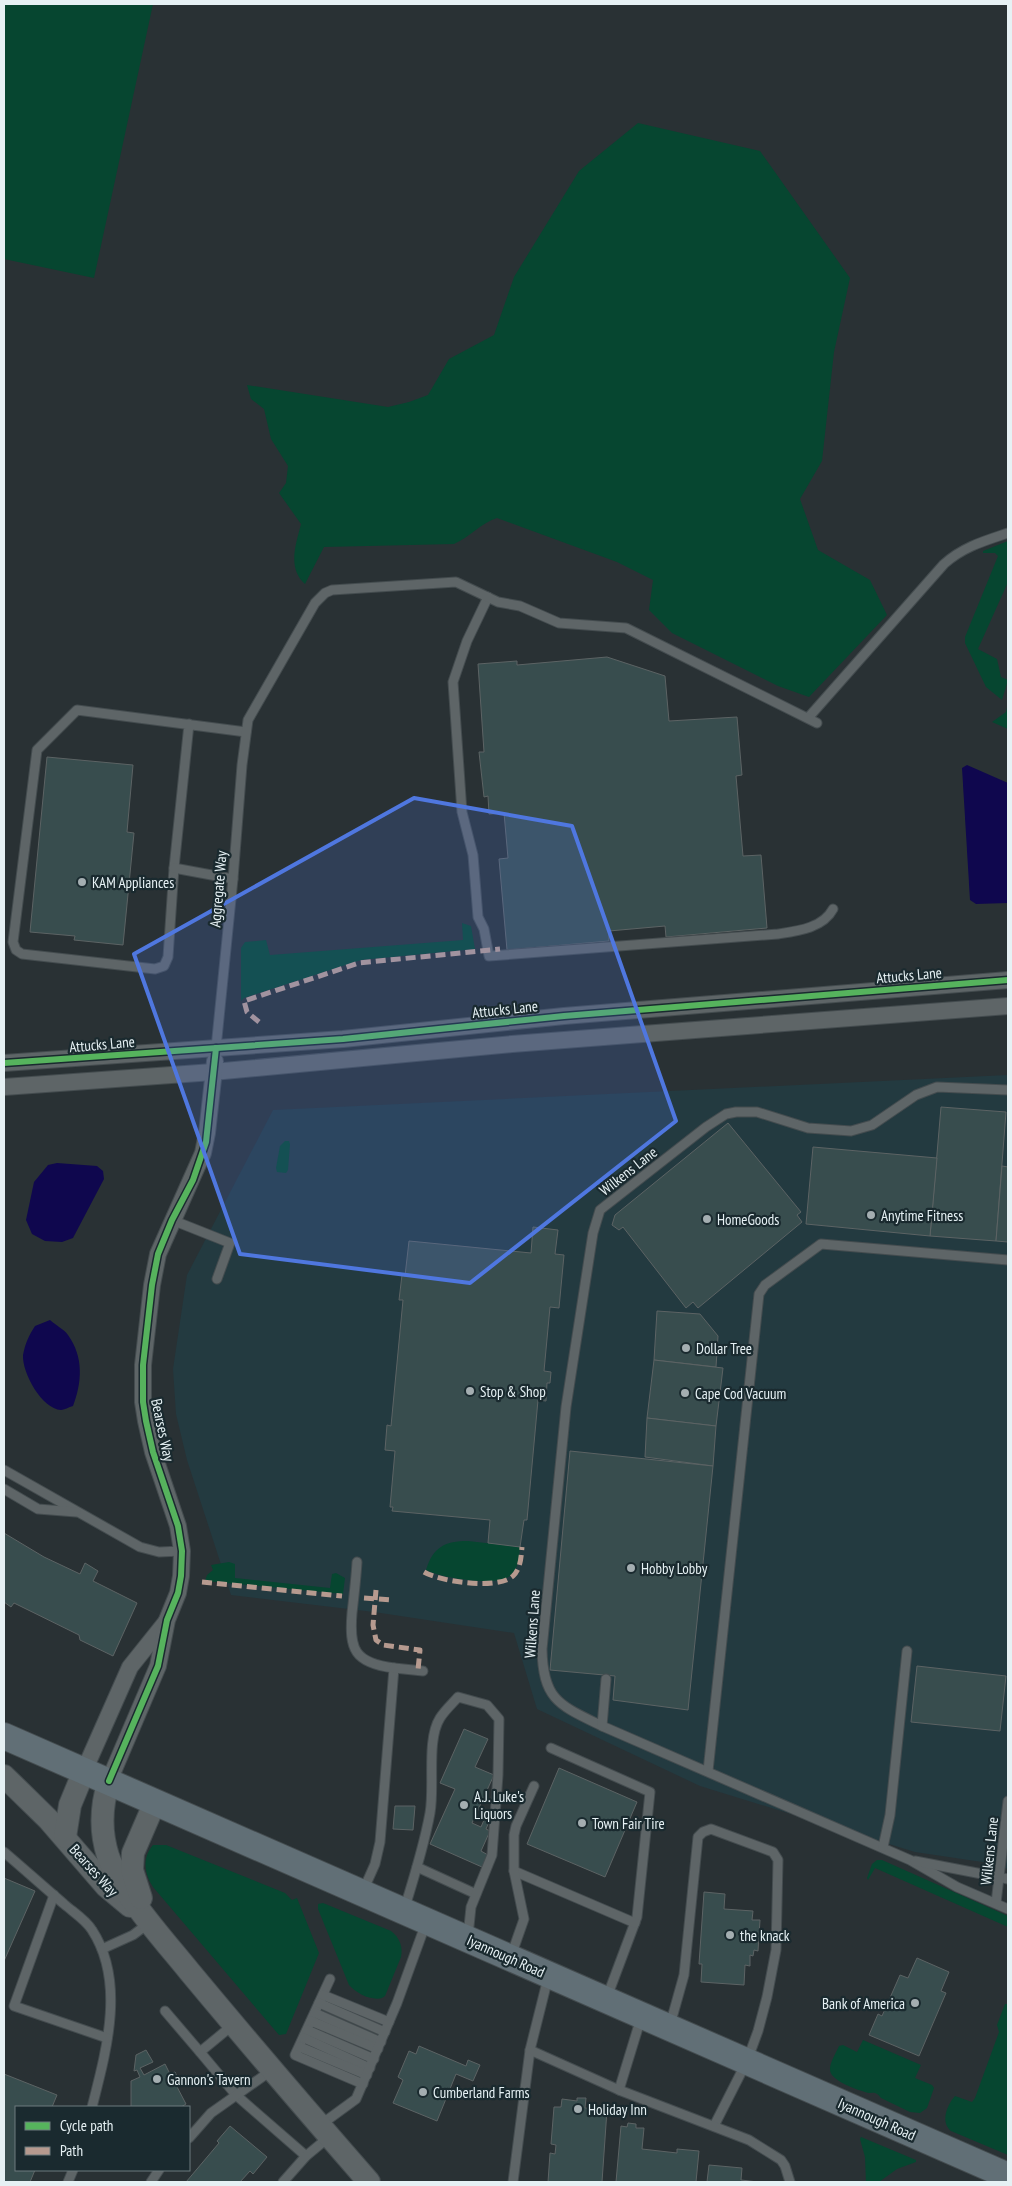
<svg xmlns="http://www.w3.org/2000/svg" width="1012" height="2186" font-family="'PT Sans Narrow',sans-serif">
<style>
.built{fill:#233a40}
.green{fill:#064630}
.water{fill:#0f074e}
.building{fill:#384d4e;stroke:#5c6364}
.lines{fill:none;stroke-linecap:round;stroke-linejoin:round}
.service-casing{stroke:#444c4f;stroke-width:11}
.minor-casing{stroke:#444c4f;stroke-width:18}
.secondary-casing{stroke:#444c4f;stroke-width:24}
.primary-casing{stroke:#444c4f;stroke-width:28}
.service{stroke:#5e6567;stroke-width:9}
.minor{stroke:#5e6567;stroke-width:16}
.secondary{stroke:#5e6567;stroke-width:22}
.primary{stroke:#616f76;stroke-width:26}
.quiet{stroke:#b69a8f;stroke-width:5;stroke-dasharray:10 5;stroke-linecap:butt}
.cycleway-casing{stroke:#1a2a2f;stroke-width:9}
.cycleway{stroke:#56b35d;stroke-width:6}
.marked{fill:#4f77df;fill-opacity:0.2;stroke:#4f77df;stroke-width:4;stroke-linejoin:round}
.poi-dot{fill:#a4aeb1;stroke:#1a2a2f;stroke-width:2}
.labels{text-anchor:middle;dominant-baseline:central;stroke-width:4.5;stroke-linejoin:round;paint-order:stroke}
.poi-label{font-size:15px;fill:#e6f1f4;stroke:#1a2a2f;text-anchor:start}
.street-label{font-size:15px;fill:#e6f1f4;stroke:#1a2a2f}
</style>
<rect width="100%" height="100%" fill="#293134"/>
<path class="built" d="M1008,1075V1869L989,1863L915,1852L700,1786L537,1709L514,1633L374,1612L231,1595L187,1460L176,1414L173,1369L187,1275L273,1110Z"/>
<g class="green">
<path d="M4,4H153L94,278L4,259Z"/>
<path d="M638,123L760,151L850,278L834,352L822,461L800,499L818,550L870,580L887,615L809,697L778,686L672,633L649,610L653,580L617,562L497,518C481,523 470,537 454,544L324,547L305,584C287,568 296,544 301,524L279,493L286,483L288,466L271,439L264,409L251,399L247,385L388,407L409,402L428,395L449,359L494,335L514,277L579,171Z"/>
<path d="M1008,541V582L978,649L997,659L1001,677L1008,680L1002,700L986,687L965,643V637L998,556L995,553H983V551Z"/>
<path d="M1008,703V729L992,722L1006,712Z"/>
<path d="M462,923L471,926L475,949L361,960L244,998L241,1001V948L245,942L266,940L270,955L463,940Z"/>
<path d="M285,1141H289L290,1144L288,1170L286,1173L277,1172L276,1168L280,1146Z"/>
<path d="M468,1541L520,1547C519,1556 519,1569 510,1576C496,1587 441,1578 426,1570C433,1547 445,1541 468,1541Z"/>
<path d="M229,1562L235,1564V1578L330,1588L332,1574L336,1573L345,1578L343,1594L205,1581L207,1575L213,1570L211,1565Z"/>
<path d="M153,1845H166L285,1893L292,1900L297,1898L319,1953L286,2034L279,2035L153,1887C144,1873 142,1858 153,1845Z"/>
<path d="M877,1860H882L1008,1916V1927L875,1868L868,1880L867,1878L872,1864Z"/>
<path d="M323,1903L391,1931C400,1938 403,1947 401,1957L385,1996L382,1998C371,2001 356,1993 349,1985L318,1909V1904Z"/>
<path d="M1005,2004H1008V2155L951,2131C940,2122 947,2105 955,2096L972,2102L975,2098L999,2032L997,2025Z"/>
<path d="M863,2040L921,2065L915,2078L932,2085L934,2088L927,2108L920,2113L910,2112L881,2098C874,2089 873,2095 865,2092C855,2089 829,2080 830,2069C830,2062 836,2053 839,2046L843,2045L857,2052Z"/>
<path d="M861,2137L916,2160V2162L897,2169L879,2182H866L865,2157L860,2139Z"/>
</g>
<g class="water">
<path d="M967,765L1008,783V903L976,904L970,900L962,768Z"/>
<path d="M57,1163L97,1166L103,1171L104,1179L73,1238L62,1242L45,1241L32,1234L26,1220L34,1182L48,1165Z"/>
<path d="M50,1320C55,1325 64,1329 68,1335C84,1357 82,1383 73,1406C69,1407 64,1410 61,1410C42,1409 22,1373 23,1355C25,1344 29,1335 35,1326Z"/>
</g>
<g class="building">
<path d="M607,657L665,676L669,721L737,717L742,775L736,776L743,856L761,855L767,928L666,937L665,926L609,931V941L507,950L499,859L508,858L504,813L489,814L488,796L484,797L479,752H484L478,664L517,661V665Z"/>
<path d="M47,757L133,765L127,832L134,833L123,945L74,940L75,936L30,932Z"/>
<path d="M941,1107L1006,1112L996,1241L930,1236Z"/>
<path d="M728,1123L801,1212L797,1215L802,1222L698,1308L693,1302L686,1308L623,1227L619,1230L612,1225L615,1215Z"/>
<path d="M813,1147L937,1158L930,1236L806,1224Z"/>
<path d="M1002,1166L1008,1167V1242L996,1241Z"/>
<path d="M533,1227L558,1230L555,1254L564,1255L559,1308L550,1307L544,1371L551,1372L550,1383H547L546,1401L538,1400L527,1520H524L520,1547L488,1543L490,1520L392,1511L393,1507H390L395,1451L385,1450L387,1425L391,1426L403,1300H399L402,1275L405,1276L409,1241L531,1253Z"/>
<path d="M657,1311L700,1314L718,1336L716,1367L654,1360Z"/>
<path d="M654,1360L723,1368L716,1426L647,1418Z"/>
<path d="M647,1418L716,1426L713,1466L645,1457Z"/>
<path d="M570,1451L713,1466L688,1710L613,1700L615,1676L550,1670Z"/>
<path d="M4,1533L44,1557L80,1574L85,1563L98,1571L93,1581L137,1603L113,1656L80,1640L79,1635L14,1603L11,1607L4,1602Z"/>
<path d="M917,1666L1006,1676L1000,1731L911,1722Z"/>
<path d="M464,1729L488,1739L475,1767L494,1775L472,1823L481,1827L484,1820L489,1822L486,1829L490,1831L481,1851L488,1855L482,1867L430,1844L455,1789L440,1783Z"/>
<path d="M559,1768L637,1802L605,1877L527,1844Z"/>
<path d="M395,1806H415L413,1830L393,1829Z"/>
<path d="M4,1878L35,1891L4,1961Z"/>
<path d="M704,1892L725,1894L724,1909L753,1911L752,1920H760L758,1951L754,1950L753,1956L750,1955V1966L745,1965L744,1985L701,1982L702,1964H699Z"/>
<path d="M917,1958L949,1972L941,1991L946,1993L919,2056L869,2035L878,2014L882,2016L900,1975L908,1978Z"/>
<path d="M419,2046L466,2066L468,2060L480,2065L473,2081L456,2074L437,2121L393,2103L403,2080L398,2077L409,2051L416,2054Z"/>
<path d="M146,2050L153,2062L140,2068L144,2075L165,2064L170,2074L175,2072L179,2081L175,2083L186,2104L181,2107H131V2081L140,2077L137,2070L134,2071L136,2055Z"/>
<path d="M4,2074L57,2095L52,2107H16V2170H35L30,2182H4Z"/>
<path d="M577,2098H586L585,2108L607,2110L602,2182H548L550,2153L555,2154L556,2145L551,2144L554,2107H561L562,2099L577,2101Z"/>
<path d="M628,2123L636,2124V2128H644L642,2149L677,2153V2149L699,2151L696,2182H616L621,2126L627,2127Z"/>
<path d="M230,2126L267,2157L253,2174L250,2171L240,2182H186L219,2143L217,2141Z"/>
<path d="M709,2165L742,2168L741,2180L758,2182H707Z"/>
</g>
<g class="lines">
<g class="service-casing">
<g id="service">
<path d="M488,597L467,641L453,682L462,812L473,855L478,917L484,929L489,956L778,934C798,931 823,928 833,909"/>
<path d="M808,718L944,564C963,547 984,541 1008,533"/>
<path d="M189,724L174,868L168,957L164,966L155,969L22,954L16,950L13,942L37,750L77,710C133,717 190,725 246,732"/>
<path d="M174,868L233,879"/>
<path d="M216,1048L233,879L242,765L248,720L315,603L325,593L332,590L456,582L498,602L520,606L559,623L626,628L817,723"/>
<path d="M1008,1090L937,1087L916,1095L872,1125L851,1131L808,1128L757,1112H736L726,1114L706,1127L600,1210L593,1233L566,1407L542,1649C543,1700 559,1705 602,1726L910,1860L957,1887L1008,1909"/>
<path d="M172,1220L230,1243L217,1279"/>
<path d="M4,1470L140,1547L159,1552L182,1551"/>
<path d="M4,1489L38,1509L76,1512"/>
<path d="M357,1562C356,1579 354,1596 352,1613C349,1649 354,1663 394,1668L380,1842L375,1864L363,1891"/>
<path d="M394,1668L423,1671"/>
<path d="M602,1726L606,1679"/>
<path d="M551,1748L650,1792L637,1917L607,1997"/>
<path d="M708,1771L759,1294L765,1285L821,1244L1008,1260"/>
<path d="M883,1847L890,1815L907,1651"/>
<path d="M4,1852C24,1869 44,1887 64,1904C73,1912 86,1920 92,1930C126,1982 106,2052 92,2107"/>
<path d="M915,1861L1008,1879"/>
<path d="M417,1867L476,1894"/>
<path d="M514,1871L635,1923"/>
<path d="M54,1895L14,2006L107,2038"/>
<path d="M996,1903L1008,1801"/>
<path d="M404,1910C414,1878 424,1846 430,1813C435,1786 426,1740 440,1718C445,1710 452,1704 458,1697L487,1705L499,1719L498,1775L492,1855L471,1907L468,1936"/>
<path d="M102,1949L133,1935L149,1923"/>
<path d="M511,1956L524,1919L514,1871V1835L516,1826L534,1786"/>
<path d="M330,1979L295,2055L363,2084"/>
<path d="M323,1995L389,2022"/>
<path d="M319,2003L385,2032"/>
<path d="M165,2011L200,2052"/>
<path d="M315,2013L381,2042"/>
<path d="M311,2021L378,2049"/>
<path d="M234,2024L200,2052L236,2095L306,2156"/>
<path d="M670,2025L684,1975L698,1837L703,1832L711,1829L773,1852L778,1860L776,1950L767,1997L758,2031L747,2061L714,2126"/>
<path d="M307,2030L374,2059"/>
<path d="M304,2038L370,2068"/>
<path d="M300,2047L367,2075"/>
<path d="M530,2050L548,1978"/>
<path d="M619,2090L641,2018"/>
<path d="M319,2126L356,2099L397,2003L426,1923"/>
<path d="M189,2138L211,2113L272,2070"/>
<path d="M68,2182L73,2170"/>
<path d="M151,2182L159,2170"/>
<path d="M283,2182L306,2156L329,2137"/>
<path d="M513,2182L530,2050L619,2090L749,2140L781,2160L785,2166L790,2182"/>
</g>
</g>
<g class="minor-casing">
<g id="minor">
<path d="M4,1063L343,1039L564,1016L1008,980"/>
<path d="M4,1087L213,1072L512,1044L1008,1006"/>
<path d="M84,1771L130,1667L166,1622"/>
<path d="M109,1781L158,1666L167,1620L178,1593L181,1576L182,1551L178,1526L153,1452L146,1421L143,1402V1365L152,1285L158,1254L203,1153L207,1133L215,1061"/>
</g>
</g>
<g class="secondary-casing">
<g id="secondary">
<path d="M4,1776L49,1820L106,1886L130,1906"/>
<path d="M109,1781C101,1806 100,1831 108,1856C121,1893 164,1940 189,1971C248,2042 308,2112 369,2182"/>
<path d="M65,1837L70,1805L84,1771"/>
<path d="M141,1898L132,1870L133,1853L155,1802"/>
</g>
</g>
<g class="primary-casing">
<path id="primary" d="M4,1736L1008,2176"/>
</g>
<use href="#service" class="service"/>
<use href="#minor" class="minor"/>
<use href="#secondary" class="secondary"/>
<use href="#primary" class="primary"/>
<g class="quiet">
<path d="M259,1022L247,1012L244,1001L359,963L500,949"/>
<path d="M424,1572C441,1582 498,1590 513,1576C521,1568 521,1557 522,1547"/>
<path d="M202,1582L342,1596"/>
<path d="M376,1590L373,1625L376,1640L383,1645L420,1650L418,1670"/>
<path d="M364,1598L392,1600"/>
</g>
<g class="cycleway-casing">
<g id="cycleway">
<path d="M4,1063L343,1039L564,1016L1008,980"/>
<path d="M109,1781L158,1666L167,1620L178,1593L181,1576L182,1551L178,1526L153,1452L146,1421L143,1402V1365L152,1285L158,1254L172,1220L193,1180L206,1142L216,1048"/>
</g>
</g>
<use href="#cycleway" class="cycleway"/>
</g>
<path class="marked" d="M414,798L572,826L676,1121L470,1283L240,1254L134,954Z"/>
<g class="poi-dot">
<circle cx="82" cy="882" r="5"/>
<circle cx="871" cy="1215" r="5"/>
<circle cx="707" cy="1219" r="5"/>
<circle cx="686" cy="1348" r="5"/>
<circle cx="470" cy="1391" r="5"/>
<circle cx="685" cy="1393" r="5"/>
<circle cx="631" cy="1568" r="5"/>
<circle cx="464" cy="1805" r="5"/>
<circle cx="582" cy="1823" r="5"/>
<circle cx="730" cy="1935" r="5"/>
<circle cx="915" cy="2003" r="5"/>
<circle cx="157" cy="2079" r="5"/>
<circle cx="423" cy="2092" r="5"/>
<circle cx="578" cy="2109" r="5"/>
</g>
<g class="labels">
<g class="poi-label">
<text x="92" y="882">KAM Appliances</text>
<text x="881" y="1215">Anytime Fitness</text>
<text x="717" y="1219">HomeGoods</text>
<text x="696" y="1348">Dollar Tree</text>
<text x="480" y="1391">Stop &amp; Shop</text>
<text x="695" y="1393">Cape Cod Vacuum</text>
<text x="641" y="1568">Hobby Lobby</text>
<text x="474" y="1796">A.J. Luke's<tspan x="474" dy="17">Liquors</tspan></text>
<text x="592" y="1823">Town Fair Tire</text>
<text x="740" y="1935">the knack</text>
<text x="905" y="2003" text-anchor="end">Bank of America</text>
<text x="167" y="2079">Gannon's Tavern</text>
<text x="433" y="2092">Cumberland Farms</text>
<text x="588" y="2109">Holiday Inn</text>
</g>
<g class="street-label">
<text transform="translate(218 889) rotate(-85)">Aggregate Way</text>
<text transform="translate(909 975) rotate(-5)">Attucks Lane</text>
<text transform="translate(505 1009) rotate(-6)">Attucks Lane</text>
<text transform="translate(102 1044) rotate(-5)">Attucks Lane</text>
<text transform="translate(628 1171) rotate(-38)">Wilkens Lane</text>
<text transform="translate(163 1430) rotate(78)">Bearses Way</text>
<text transform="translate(532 1624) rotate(-86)">Wilkens Lane</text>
<text transform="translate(989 1851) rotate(-84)">Wilkens Lane</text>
<text transform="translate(94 1870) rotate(48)">Bearses Way</text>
<text transform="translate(506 1956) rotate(24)">Iyannough Road</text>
<text transform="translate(877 2119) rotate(24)">Iyannough Road</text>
</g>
</g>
<rect width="1012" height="2186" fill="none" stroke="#e6f1f4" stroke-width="10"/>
<rect x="15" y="2106" width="175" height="65" fill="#1a2a2f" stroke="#6c7a7e"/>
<rect x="25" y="2122" width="25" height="8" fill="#56b35d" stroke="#6c7a7e"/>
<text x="60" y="2131" font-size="15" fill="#e6f1f4">Cycle path</text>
<rect x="25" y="2147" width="25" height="8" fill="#b69a8f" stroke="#6c7a7e"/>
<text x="60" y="2156" font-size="15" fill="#e6f1f4">Path</text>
</svg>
